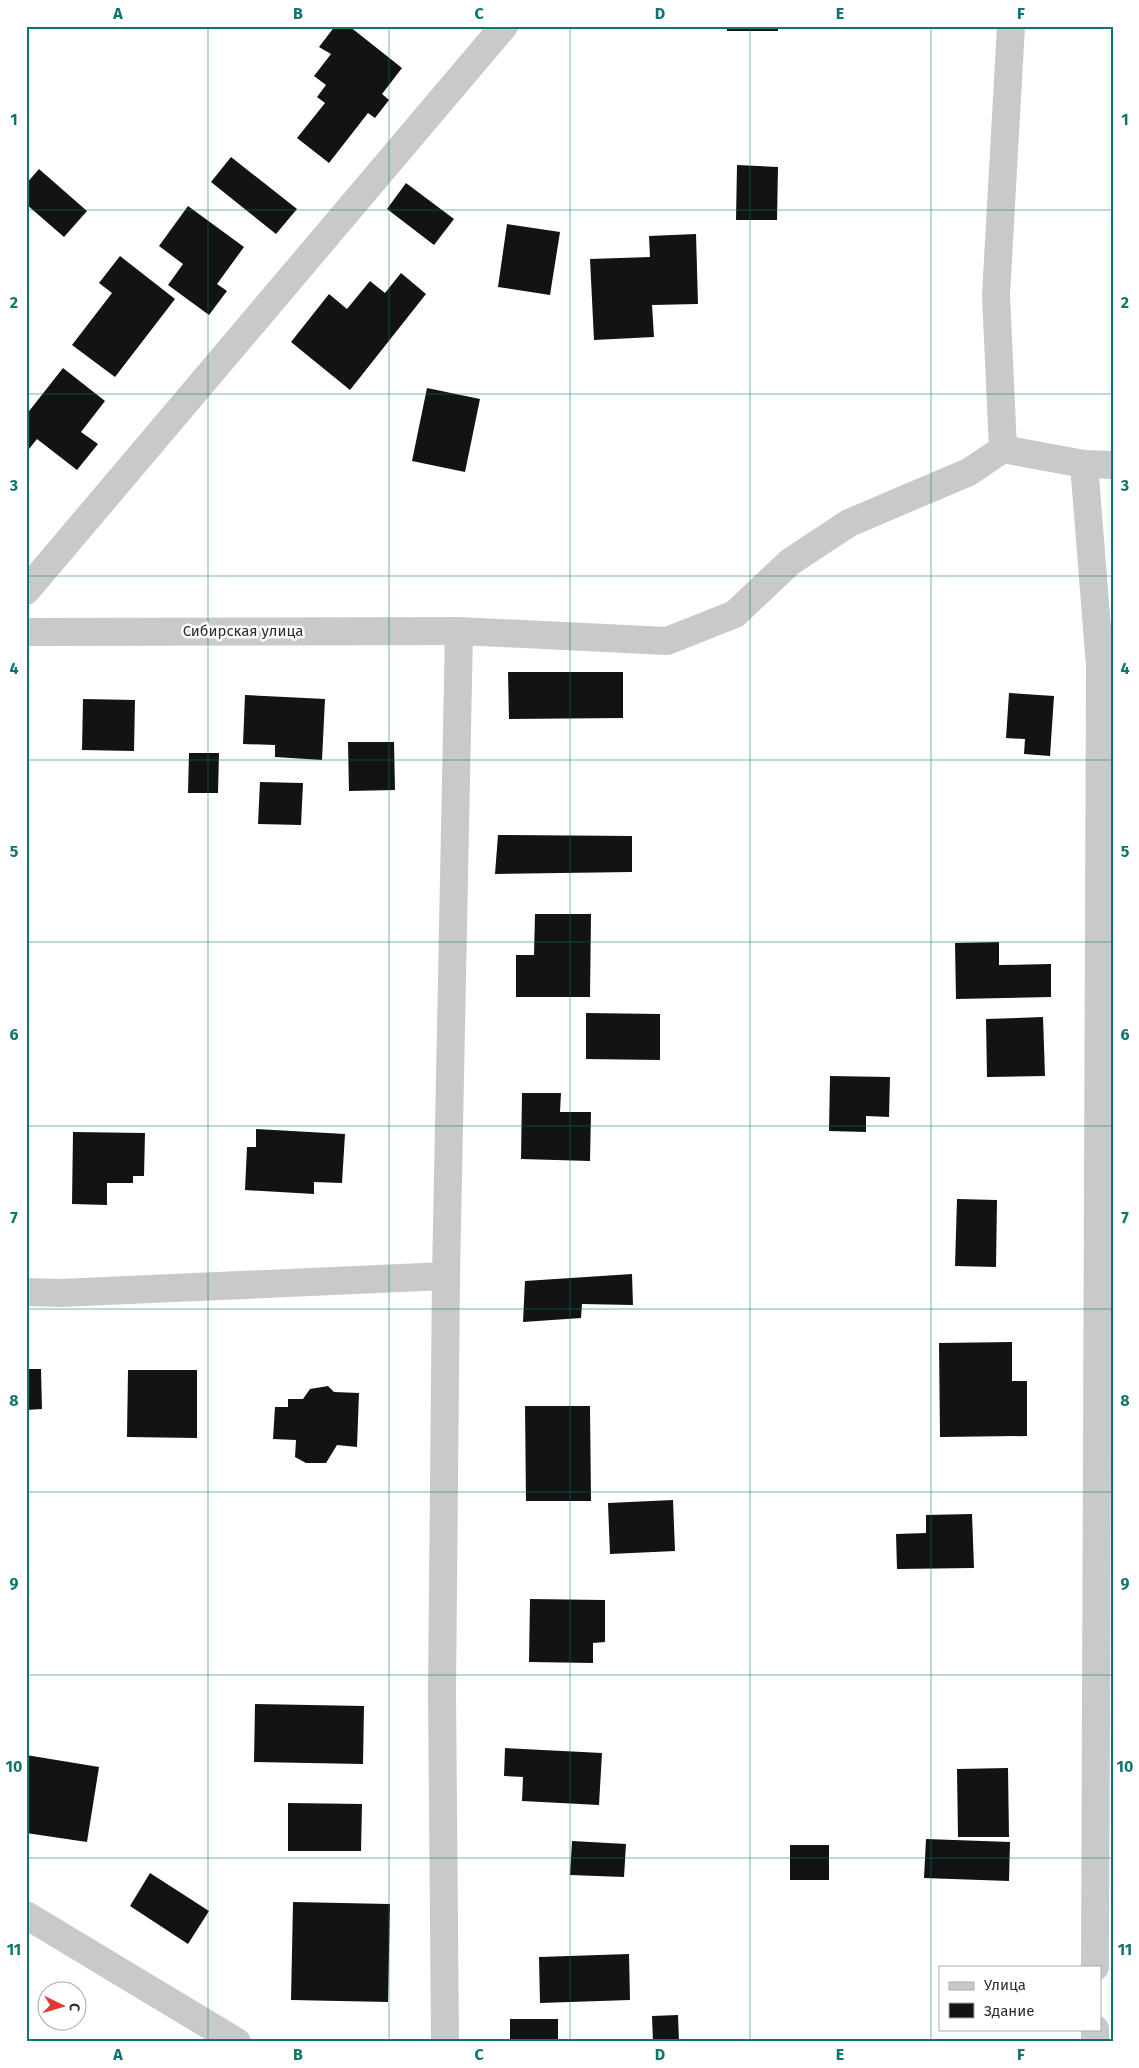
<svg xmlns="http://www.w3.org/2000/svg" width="1139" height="2068" font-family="'Fira Sans',sans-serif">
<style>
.building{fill:#131313}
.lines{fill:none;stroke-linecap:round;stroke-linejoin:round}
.minor{stroke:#c9c9c9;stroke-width:28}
.grid{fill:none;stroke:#0f766e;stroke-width:1;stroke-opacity:0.55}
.labels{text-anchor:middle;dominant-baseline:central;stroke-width:5;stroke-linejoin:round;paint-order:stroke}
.street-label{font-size:15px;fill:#2c2c2c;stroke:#fff}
.neatline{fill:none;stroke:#0f766e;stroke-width:2}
.grid-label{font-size:16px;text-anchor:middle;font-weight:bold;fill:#0f766e}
</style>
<rect width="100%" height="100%" fill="#fff"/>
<g class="building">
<path d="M335,26H349L402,68L382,94L389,100L375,118L368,113L329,163L297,138L325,103L317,97L326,85L314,76L331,54L319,47Z"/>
<rect x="727" y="26" width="51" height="5"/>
<path d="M231,157L297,209L276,234L211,182Z"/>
<path d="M737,165L778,167L777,220H736Z"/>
<path d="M39,169L87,211L64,237L26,204V184Z"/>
<path d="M406,183L454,219L434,245L387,209Z"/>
<path d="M188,206L244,247L217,284L227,291L209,315L168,285L183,264L159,246Z"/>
<path d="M507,224L560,232L550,295L498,287Z"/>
<path d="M696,234L698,304L652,305L654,337L594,340L590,259L650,257L649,236Z"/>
<path d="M120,256L175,299L115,377L72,345L112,293L99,283Z"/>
<path d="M401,273L426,294L350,390L291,342L329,294L347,309L370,281L385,293Z"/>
<path d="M63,368L105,401L81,432L98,444L77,470L37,439L29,449L26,447V415Z"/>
<path d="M427,388L480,399L465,472L412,461Z"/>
<path d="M508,672H623V718L509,719Z"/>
<path d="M1009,693L1054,696L1050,756L1024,754L1025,739L1006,738Z"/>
<path d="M245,695L325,699L322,760L275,757V745L243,744Z"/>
<path d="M83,699L135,700L134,751L82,750Z"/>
<path d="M348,742H394L395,790L349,791Z"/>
<path d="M189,753H219L218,793H188Z"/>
<path d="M260,782L303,783L301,825L258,824Z"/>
<path d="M498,835L632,836V872L495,874Z"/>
<path d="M535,914H591L590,997H516V955H534Z"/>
<path d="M999,942V965L1051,964V997L956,999L955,943Z"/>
<path d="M586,1013L660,1014V1060L586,1059Z"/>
<path d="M1043,1017L1045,1076L987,1077L986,1019Z"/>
<path d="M830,1076L890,1077L889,1117L866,1116V1132L829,1131Z"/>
<path d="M522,1093H561L560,1112H591L590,1161L521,1159Z"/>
<path d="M256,1129L345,1134L342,1183L314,1182V1194L245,1190L247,1147H256Z"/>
<path d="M73,1132L145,1133L144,1176H133V1183H107V1205L72,1204Z"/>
<path d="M957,1199L997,1200L996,1267L955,1266Z"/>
<path d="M632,1274L633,1305L582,1304L581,1318L523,1322L525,1281Z"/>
<path d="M1012,1342V1381H1027V1436L940,1437L939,1343Z"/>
<path d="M26,1369H41L42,1409L26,1410Z"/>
<path d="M128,1370H197V1438L127,1437Z"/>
<path d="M328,1386L334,1392L359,1393L357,1447L337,1445L326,1463H306L295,1457L296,1440L273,1439L275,1407H288V1399H303L310,1389Z"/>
<path d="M525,1406H590L591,1501H526Z"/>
<path d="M673,1500L675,1551L610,1554L608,1503Z"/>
<path d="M972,1514L974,1568L897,1569L896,1534L926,1533V1515Z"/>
<path d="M530,1599L605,1600V1642L593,1643V1663L529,1662Z"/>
<path d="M255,1704L364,1706L363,1764L254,1762Z"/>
<path d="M505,1748L602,1753L599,1805L522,1801L523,1777L504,1776Z"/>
<path d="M26,1755L99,1767L87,1842L26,1833Z"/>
<path d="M1008,1768L1009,1837H958L957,1769Z"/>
<path d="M288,1803L362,1804L361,1851H288Z"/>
<path d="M926,1839L1010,1842L1009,1881L924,1878Z"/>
<path d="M572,1841L626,1844L624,1877L570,1875Z"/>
<rect x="790" y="1845" width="39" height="35"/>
<path d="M150,1873L209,1911L188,1944L130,1906Z"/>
<path d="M293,1902L390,1904L388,2002L291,2000Z"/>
<path d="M629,1954L630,2000L540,2003L539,1957Z"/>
<path d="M678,2015L679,2042H653L652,2016Z"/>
<rect x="510" y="2019" width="48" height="23"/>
</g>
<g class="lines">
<g class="minor">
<path d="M1003,449L1084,464L1113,465"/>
<path d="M1084,464L1100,666L1095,1967"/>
<path d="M26,591L504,26"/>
<path d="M26,632L459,631"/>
<path d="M26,1292L60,1293L446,1276L459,631L667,641L735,614L790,562L849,523L969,472L1003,449L996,295L1011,26"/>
<path d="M26,1915L237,2042"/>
<path d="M445,2042L442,1691L446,1276"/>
<path d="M1095,2042V2029"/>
</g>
</g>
<path class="grid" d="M208,26V2042M389,26V2042M570,26V2042M750,26V2042M931,26V2042M26,210H1113M26,394H1113M26,576H1113M26,760H1113M26,942H1113M26,1126H1113M26,1309H1113M26,1492H1113M26,1675H1113M26,1858H1113"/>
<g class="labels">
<g class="street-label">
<text x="243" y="631">Сибирская улица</text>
</g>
</g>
<rect width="1139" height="2068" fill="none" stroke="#ffffff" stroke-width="55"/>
<rect x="939" y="1966" width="162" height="65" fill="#ffffff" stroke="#ababab"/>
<rect x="949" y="1982" width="25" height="8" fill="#c9c9c9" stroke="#ababab"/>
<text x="984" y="1990" font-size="15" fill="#2c2c2c">Улица</text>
<rect x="949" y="2003" width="25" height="15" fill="#131313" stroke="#ababab"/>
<text x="984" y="2016" font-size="15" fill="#2c2c2c">Здание</text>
<g transform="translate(62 2006) rotate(95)"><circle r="24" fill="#ffffff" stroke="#ababab"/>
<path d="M0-4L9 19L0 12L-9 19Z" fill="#e13a31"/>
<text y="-8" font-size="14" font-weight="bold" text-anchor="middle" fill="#2c2c2c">С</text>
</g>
<rect x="28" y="28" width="1084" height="2012" class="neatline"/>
<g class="grid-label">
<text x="118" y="19">A</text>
<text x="298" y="19">B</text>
<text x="479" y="19">C</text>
<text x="660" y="19">D</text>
<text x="840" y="19">E</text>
<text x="1021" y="19">F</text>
<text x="14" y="125">1</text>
<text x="1125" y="125">1</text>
<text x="14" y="308">2</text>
<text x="1125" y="308">2</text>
<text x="14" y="491">3</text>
<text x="1125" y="491">3</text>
<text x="14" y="674">4</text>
<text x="1125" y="674">4</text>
<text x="14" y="857">5</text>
<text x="1125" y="857">5</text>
<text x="14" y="1040">6</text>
<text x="1125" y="1040">6</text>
<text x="14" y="1223">7</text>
<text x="1125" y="1223">7</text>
<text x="14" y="1406">8</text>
<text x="1125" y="1406">8</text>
<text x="14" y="1589">9</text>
<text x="1125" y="1589">9</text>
<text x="14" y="1772">10</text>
<text x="1125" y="1772">10</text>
<text x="14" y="1955">11</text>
<text x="1125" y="1955">11</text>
<text x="118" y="2060">A</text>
<text x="298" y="2060">B</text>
<text x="479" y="2060">C</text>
<text x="660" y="2060">D</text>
<text x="840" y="2060">E</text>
<text x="1021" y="2060">F</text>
</g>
</svg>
